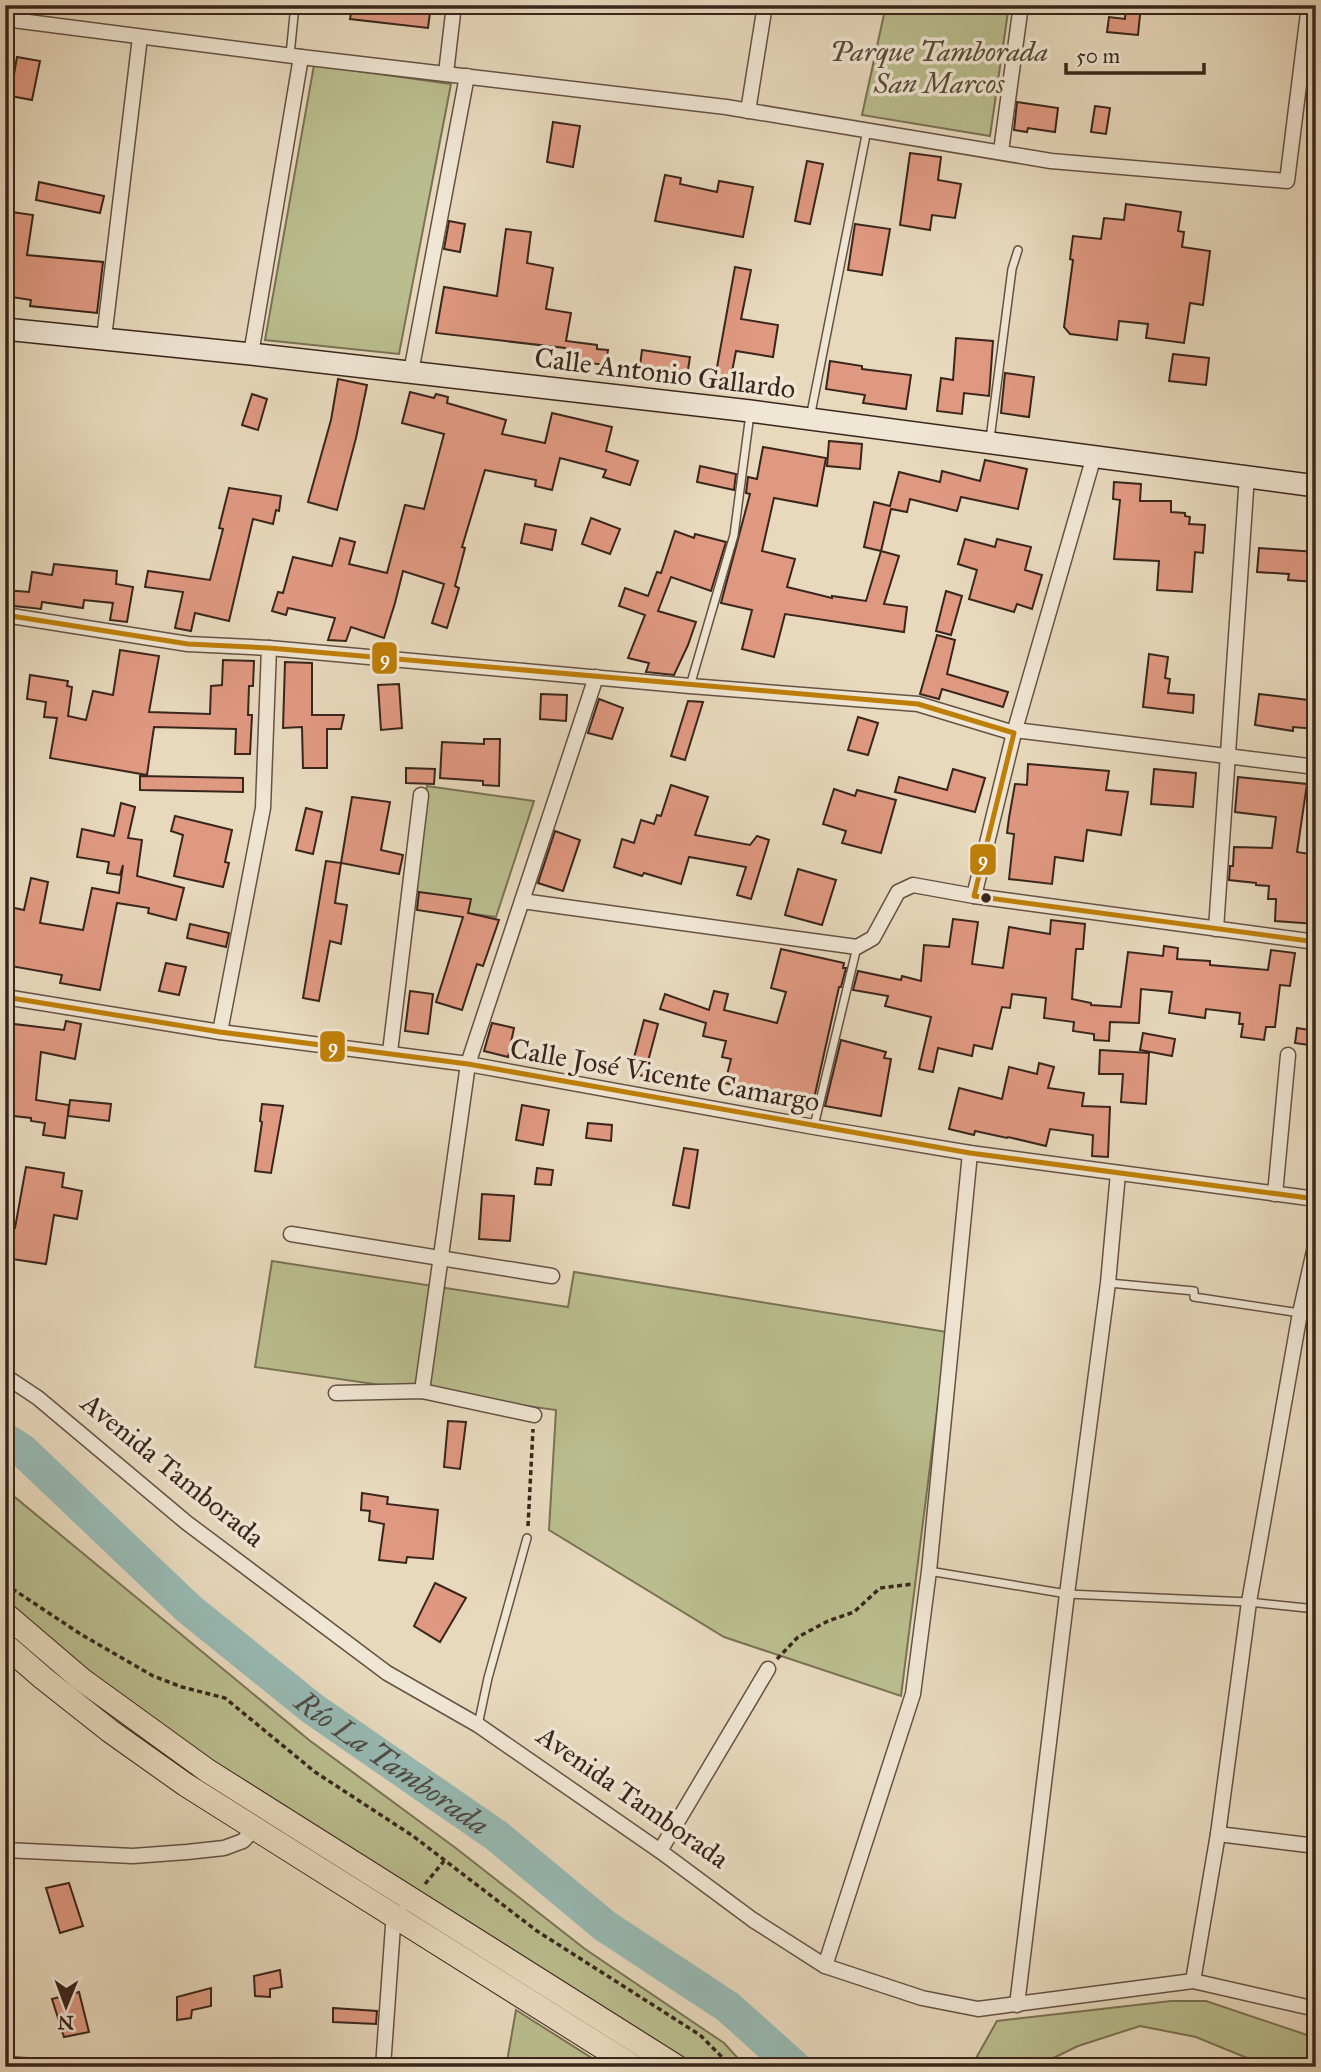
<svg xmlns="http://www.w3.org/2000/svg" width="1321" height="2072" font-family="'IM FELL Great Primer',serif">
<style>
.green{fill:#babe8e;stroke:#7a7255;stroke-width:2}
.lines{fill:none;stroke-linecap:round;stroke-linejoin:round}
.river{stroke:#97bab4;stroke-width:33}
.building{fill:#e09981;stroke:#39251c;stroke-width:2}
.service-casing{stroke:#655244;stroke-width:10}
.minor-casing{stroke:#655244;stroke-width:17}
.secondary-casing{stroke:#39251c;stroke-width:24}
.primary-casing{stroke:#39251c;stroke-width:25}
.path{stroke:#39251c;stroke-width:3.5;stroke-dasharray:5 3.5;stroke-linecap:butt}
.service{stroke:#f0e6d4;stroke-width:7}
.minor{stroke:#f0e6d4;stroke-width:14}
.secondary{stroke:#f0e6d4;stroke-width:21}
.primary{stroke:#e8d9bd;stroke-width:23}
.bus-1-casing{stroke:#f0e6d4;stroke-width:10}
.bus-1{stroke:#be7f08;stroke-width:5}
.bus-dot{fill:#39251c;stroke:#f0e6d4;stroke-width:2.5}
.labels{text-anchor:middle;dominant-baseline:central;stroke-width:7;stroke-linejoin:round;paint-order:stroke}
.park-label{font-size:28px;font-style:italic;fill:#594b38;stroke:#f0e6d4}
.street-label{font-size:28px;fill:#39251c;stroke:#f0e6d4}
.water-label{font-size:30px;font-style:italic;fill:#504a42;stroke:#f0e6d4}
.line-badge{stroke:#f0e6d4;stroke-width:2.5}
.badge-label{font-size:19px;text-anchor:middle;font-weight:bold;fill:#fff}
</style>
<rect width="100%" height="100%" fill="#e8d9bd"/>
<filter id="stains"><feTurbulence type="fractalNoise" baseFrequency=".00286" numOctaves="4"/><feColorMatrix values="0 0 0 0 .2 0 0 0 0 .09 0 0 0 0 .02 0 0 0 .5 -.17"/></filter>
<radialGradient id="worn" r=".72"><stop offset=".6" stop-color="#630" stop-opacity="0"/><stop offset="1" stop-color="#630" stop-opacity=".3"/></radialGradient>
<g class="green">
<path d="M886,5H1009L990,136L862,115Z"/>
<path d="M314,65L451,84L399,354L265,340Z"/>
<path d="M427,786L534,801L496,917L409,905Z"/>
<path d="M272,1261L568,1307L574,1272L947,1332L901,1696L724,1637L549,1530L556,1410L255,1367Z"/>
<path d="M5,1489L309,1740L457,1849L585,1949L724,2043L746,2067H699L177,1738L91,1673L5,1600Z"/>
<path d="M1171,2001H1206L1316,2038V2067H1269L1196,2037L1140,2026L1078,2046L1035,2067H971L997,2021Z"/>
<path d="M516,2010L606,2067H506Z"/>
</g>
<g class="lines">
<path class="river" id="s1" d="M5,1439L22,1450L189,1609L313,1709L497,1836L605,1926L728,2007L795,2067"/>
</g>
<g class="building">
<path d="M352,5H431L428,28L350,19Z"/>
<path d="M1126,5H1141L1138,35L1107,32L1109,17L1125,19Z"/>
<path d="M17,57L40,61L32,100L5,95V78L13,80Z"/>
<path d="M1017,102L1058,108L1055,132L1028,128L1027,132L1014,130Z"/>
<path d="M1095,106L1110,108L1106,134L1091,132Z"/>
<path d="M553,122L580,126L573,167L547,162Z"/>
<path d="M910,153L941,157L938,180L961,184L955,218L932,215L930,230L900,225Z"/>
<path d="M807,161L823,164L810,224L795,221Z"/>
<path d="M665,175L681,178L680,184L717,192L719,181L753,187L743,237L655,221Z"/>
<path d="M39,182L104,196L100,213L36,200Z"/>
<path d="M1126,204L1181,212L1178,231L1184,232L1182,247L1210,251L1203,305L1190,303L1184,343L1146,338L1148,324L1119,321L1117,340L1070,334L1064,327L1073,260L1070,259L1073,236L1101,239L1104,218L1124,220Z"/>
<path d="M5,211L33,215L27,255L103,262L97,313L30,306L31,300L5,296Z"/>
<path d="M449,221L465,224L460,252L444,249Z"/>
<path d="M855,224L890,229L882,275L848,270Z"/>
<path d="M506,229L531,232L527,263L553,268L546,309L571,313L566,341L597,345V349L608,350L606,365L564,360L565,348L436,333L444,287L497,296Z"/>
<path d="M735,267L751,270L741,319L778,325L773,357L736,351L729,387L714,384Z"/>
<path d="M956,338L993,341L989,396L964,393L962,414L937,411L941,378L953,380Z"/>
<path d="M642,350L690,357L687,376L656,372V368L640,366Z"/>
<path d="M1173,354L1209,358L1206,385L1169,381Z"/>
<path d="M830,361L862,366V369L911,375L906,409L863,403L865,395L826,389Z"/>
<path d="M1005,373L1034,377L1029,417L1001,413Z"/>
<path d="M338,379L367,385L356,438L337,510L308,502L331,420Z"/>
<path d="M410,392L434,398L436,394L448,397L447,403L506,420L502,434L545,443L552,413L612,427L606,451L638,461L630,485L603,477L606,470L560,458L552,490L535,486L536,480L485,470L462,547L465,548L455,586L459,588L447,628L432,623L444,584L403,571L395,603L384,638L351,627L346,641L328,640L335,618L288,608L286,615L272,611L278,592L283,593L293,557L332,566L340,538L355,542L349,564L387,573L405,505L424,509L444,434L402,423Z"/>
<path d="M252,394L267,399L258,430L242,425Z"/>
<path d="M829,441L862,444L860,469L827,466Z"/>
<path d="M763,447L826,458L817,506L774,498L762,551L795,559L787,587L832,598V596L866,601L881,551L899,556L884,604L907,607L904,632L785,614L774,657L742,649L752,610L721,603L750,494L746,493L748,477L757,479Z"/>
<path d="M985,460L1027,469L1018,509L961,497L957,511L910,499L907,512L891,509L881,551L864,547L874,502L890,506L899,472L940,482L942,471L980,481Z"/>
<path d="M700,466L736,474L734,490L697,482Z"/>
<path d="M1114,482L1141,484L1140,501H1171V512L1185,513V516L1190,517L1189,524L1205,525L1203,553L1195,552L1192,592L1157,590L1159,561L1114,559L1120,500L1113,499Z"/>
<path d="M229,488L281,496L279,511L276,510L273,524L253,519L229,621L195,613L191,631L175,628L183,592L145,587L148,571L210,580L223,529L219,528Z"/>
<path d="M591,518L620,529L610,554L582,544Z"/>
<path d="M525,524L556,530L552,550L521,543Z"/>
<path d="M675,531L694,538L695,534L726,542L711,591L671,577L658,611L696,622L688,645L674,675L646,672L649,663L628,658L645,615L619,606L625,588L648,596L657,572L661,573Z"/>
<path d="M965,539L995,547L997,539L1031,547L1025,570L1042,575L1032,609L1017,604L1014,612L969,599L977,570L958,564Z"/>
<path d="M1259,548L1316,552V582L1288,580L1289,574L1257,572Z"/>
<path d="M54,564L117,571L116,584L133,587L127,622L110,620L113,603L84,600L83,608L42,602L41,609L5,605V590L29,592L32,572L52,575Z"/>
<path d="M946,591L962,596L951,635L936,631Z"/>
<path d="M937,635L955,640L947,674L1008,692L1003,707L942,689L939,699L920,694Z"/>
<path d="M120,650L159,656L149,712L210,714L211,686L222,685L223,660L254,661L253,686H249L248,715H252L250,754H235L236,729L154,727L147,775L50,758L57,718L44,717L46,702L27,699L30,675L68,681L67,686L72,687L68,716L86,720L93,691L113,695Z"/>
<path d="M1149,654L1168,657L1165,678L1170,679L1168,693L1194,695L1193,713L1143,707Z"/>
<path d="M285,662L312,663V715H344L341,729H327V768H303L302,727L283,728Z"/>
<path d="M399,684L402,728L381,730L378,685Z"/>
<path d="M541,694L567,695L566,721L540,719Z"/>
<path d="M1259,694L1316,701V729L1293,727V731L1255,725Z"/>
<path d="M599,699L623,708L612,739L588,733Z"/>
<path d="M688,701L703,702L685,760L671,756Z"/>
<path d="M858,717L878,723L868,755L848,750Z"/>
<path d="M484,739H500L499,786L483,785V781L440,778L442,742L484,744Z"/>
<path d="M1028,764L1109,771L1106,790L1128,792L1121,835L1087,830L1083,861L1055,857L1052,884L1009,879L1014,834L1007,833L1009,818L1015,784L1027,785Z"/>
<path d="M406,768L435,769L434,784L406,783Z"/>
<path d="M953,769L985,778L975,812L895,792L899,777L947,790Z"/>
<path d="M1154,769L1196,773L1193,807L1151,804Z"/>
<path d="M140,776L243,778V792L140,790Z"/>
<path d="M1238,777L1307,784L1297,852L1316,855V924L1275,921L1276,899H1268L1269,886L1256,885V883L1229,880L1230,866H1233L1234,847L1272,848L1276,817L1235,812Z"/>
<path d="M671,785L708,797L695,835L750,845L757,836L769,840L751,899L737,895L746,867L689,857L681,884L644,873L642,876L614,867L622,839L634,843L641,820L654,824L657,815L661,816Z"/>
<path d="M834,789L855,796L857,790L896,800L881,853L842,843L846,831L823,824Z"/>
<path d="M352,797L390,802L381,850L403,855L399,874L341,863Z"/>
<path d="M121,803L135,807L128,838L142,840L137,876L184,888L176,920L148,913L149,908L117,903L100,990L60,983L62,975L5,965V906L24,910L31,878L48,882L40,923L83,930L92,888L119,893L123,865L120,875L107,873L109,862L77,857L82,829L114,836Z"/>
<path d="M306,808L322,812L313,854L296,850Z"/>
<path d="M175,816L232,830L225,862L229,863L223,887L174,876L183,835L171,831Z"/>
<path d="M555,831L580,840L563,891L538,883Z"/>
<path d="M326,861L341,863L335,903L347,905L341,944L330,941L319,1001L303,998Z"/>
<path d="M798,869L836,880L822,925L785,915Z"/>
<path d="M419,892L471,899L468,913L499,920L483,966L477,964L462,1010L436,1002L463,917L417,910Z"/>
<path d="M953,919L978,922L972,964L1003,968L1009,927L1050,934L1051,920L1085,924L1083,949H1076L1072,999L1091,1003V1005L1121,1007L1128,952L1163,956L1164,946L1178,948L1177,959L1210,961V965L1268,970L1271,950L1295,953L1290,986L1280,985L1275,1027H1266L1264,1040L1241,1037L1243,1024H1239L1240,1013L1206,1009L1205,1018L1169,1013L1172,992L1141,989L1139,1023L1110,1022L1109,1041L1094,1040V1034L1073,1031L1074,1022L1044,1018L1046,998L1012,994L1010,1008L1002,1007L992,1049L974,1045L972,1056L938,1048L933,1072L919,1069L931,1017L885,1006L888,996L853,990L858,971L901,980L902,976L921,981L924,945L949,947Z"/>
<path d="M190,924L229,933L226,947L187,938Z"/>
<path d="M781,949L844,963L843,968H846L841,987H839L813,1103L774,1095L772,1100L743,1091L744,1088L725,1083L731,1059L722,1057L726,1041L703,1036L706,1023L660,1009L665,994L709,1010L714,991L728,994L724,1010L777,1023L786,992L771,988Z"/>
<path d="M166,963L186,967L179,995L159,991Z"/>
<path d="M410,991L433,994L428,1034L405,1031Z"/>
<path d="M644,1020L658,1024L644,1076L630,1073Z"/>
<path d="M66,1021L81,1024L75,1059L41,1052L36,1100L69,1105L65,1138L43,1135L45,1123L31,1121V1118L5,1115V1071L9,1051H5V1023L64,1030Z"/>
<path d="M492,1023L514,1028L508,1057L484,1051Z"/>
<path d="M1297,1028L1316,1031V1046L1295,1043Z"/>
<path d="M1143,1033L1175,1039L1172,1056L1140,1050Z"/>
<path d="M841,1040L886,1052L884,1058L891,1059L881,1116L825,1106Z"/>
<path d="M1100,1050L1149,1053L1146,1104L1121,1102L1123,1074H1099Z"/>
<path d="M1039,1063L1054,1067L1048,1088L1084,1093L1082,1106L1110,1107L1108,1157L1092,1156L1093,1135L1050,1129L1046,1146L1008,1137L1007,1138L975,1131L974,1135L949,1129L959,1088L1002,1099L1009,1067L1037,1074Z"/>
<path d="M70,1100L111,1104L109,1121L68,1116Z"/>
<path d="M262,1104L283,1106L271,1173L255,1171L262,1122L260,1121Z"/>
<path d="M522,1105L549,1110L543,1145L516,1140Z"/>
<path d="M588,1123L612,1125L611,1141L586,1138Z"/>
<path d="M684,1148L698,1150L689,1208L673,1205Z"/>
<path d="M26,1167L64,1173L62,1187L82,1191L77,1219L54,1215L46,1264L5,1258L8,1242H5V1227L15,1228Z"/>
<path d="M537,1168L553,1170L551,1185L535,1184Z"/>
<path d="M482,1194L514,1196L510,1241L479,1239Z"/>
<path d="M448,1421L466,1422L460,1469L444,1467Z"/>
<path d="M362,1493L388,1497L387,1504L438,1510L433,1559L407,1557L406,1563L379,1560L384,1524L369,1521L370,1511L361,1510Z"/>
<path d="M435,1583L466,1598L440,1642L414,1626Z"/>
<path d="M69,1883L83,1926L60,1933L46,1888Z"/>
<path d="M280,1970L282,1987L270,1989V1997L255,1996L254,1976Z"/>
<path d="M211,1988V2006L192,2010L191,2018L177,2020V1997Z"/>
<path d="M79,1992L89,2032L64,2037L52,1999Z"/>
<path d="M333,2008L377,2011L376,2024L333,2022Z"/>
</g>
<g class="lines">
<g class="service-casing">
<g id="service">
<path d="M290,55L295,5"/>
<path d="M810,418L867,130"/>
<path d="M990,439L1012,269L1018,250"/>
<path d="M690,686L734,535L750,414"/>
<path d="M814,1126L857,947"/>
<path d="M1109,1283L1194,1291V1297L1300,1313"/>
<path d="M929,1571L1067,1594L1249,1602L1316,1609"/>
<path d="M478,1725L488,1678L527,1538"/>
</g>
</g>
<g class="minor-casing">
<g id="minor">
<path d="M5,19L301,57L726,107L1051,161L1287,181L1309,5"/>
<path d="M446,73L454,5"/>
<path d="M748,111L765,5"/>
<path d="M1001,151L1021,5"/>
<path d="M104,338L140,37"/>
<path d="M251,354L301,57"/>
<path d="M411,372L467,76"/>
<path d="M5,615L188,644L269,648L690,686L918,704L1014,733"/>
<path d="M1015,730L1316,767"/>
<path d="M974,896L1014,733L1094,456"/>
<path d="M522,901L857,947L873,938L898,892L913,885L974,896L1316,942"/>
<path d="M1216,929L1247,476"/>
<path d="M5,997L220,1032L468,1064L814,1127L970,1153L1316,1199"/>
<path d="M220,1032L263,808L269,648"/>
<path d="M390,1052L421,795"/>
<path d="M1275,1194L1288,1055"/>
<path d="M291,1234L552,1276"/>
<path d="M5,1376L38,1398L187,1523L387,1673L478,1725L660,1851L753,1920L825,1966L922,1998L978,2009L1193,1981L1316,2009"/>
<path d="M422,1391L468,1064L596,677"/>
<path d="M336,1393L422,1391L534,1415"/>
<path d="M1218,1834L1316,1846"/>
<path d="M5,1850L133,1856L187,1852L224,1848L243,1841L255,1828"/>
<path d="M660,1851L768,1669"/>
<path d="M825,1966L913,1694L929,1571L970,1153"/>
<path d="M1193,1981L1218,1834L1249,1602L1300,1313L1316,1242"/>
<path d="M1017,2005L1067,1594L1108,1283L1118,1173"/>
<path d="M5,2064L50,2067"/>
<path d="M383,2067L393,1926L400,1913"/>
</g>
</g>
<g class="secondary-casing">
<path id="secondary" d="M5,329L251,354L750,411L1316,486"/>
</g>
<g class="primary-casing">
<g id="primary">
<path d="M5,1614L81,1679L208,1771L677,2067"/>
<path d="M5,1645L43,1678L110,1731L186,1785L634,2067"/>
</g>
</g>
<g class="path">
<path d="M528,1526L533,1429"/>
<path d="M5,1584L82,1635L153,1676L182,1687L225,1698L315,1772L413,1836L537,1931L700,2035L732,2067"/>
<path d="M777,1659L798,1637L828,1621L854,1612L880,1588L913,1584"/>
<path d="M425,1884L444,1861"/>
</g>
<use href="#service" class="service"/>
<use href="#minor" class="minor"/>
<use href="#secondary" class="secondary"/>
<use href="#primary" class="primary"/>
<g class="bus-1-casing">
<g id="bus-1">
<path d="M5,615L188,644L269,648L918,704L1014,733L974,896L1316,942"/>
<path d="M5,997L220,1032L468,1064L970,1153L1316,1199"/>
</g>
</g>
<use href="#bus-1" class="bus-1"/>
</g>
<circle class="bus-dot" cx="986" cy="898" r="6"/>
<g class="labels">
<g class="park-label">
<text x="939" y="51">Parque Tamborada<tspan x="939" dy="32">San Marcos</tspan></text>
</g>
<g class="street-label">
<text transform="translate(665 373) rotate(7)">Calle Antonio Gallardo</text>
<text transform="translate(665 1075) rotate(10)">Calle José Vicente Camargo</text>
<text transform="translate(173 1470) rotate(39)">Avenida Tamborada</text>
<text transform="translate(633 1797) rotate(35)">Avenida Tamborada</text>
</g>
<g class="water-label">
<text stroke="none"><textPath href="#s1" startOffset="506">Río La Tamborada</textPath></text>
</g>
</g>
<g class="line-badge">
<rect x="371" y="641" width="27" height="34" rx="7" fill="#be7f08"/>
<rect x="969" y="843" width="28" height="33" rx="7" fill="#be7f08"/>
<rect x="319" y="1030" width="27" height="33" rx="7" fill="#be7f08"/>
</g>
<g class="badge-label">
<text x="385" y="665">9</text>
<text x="983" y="866">9</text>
<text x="333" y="1053">9</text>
</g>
<rect width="1321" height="2072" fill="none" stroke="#e8d9bd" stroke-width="28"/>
<rect x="7" y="7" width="1307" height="2058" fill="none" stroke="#39251c" stroke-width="3.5"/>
<rect x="14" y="14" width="1293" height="2044" fill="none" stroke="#39251c" stroke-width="2"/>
<g transform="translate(66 2006) rotate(181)" stroke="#f0e6d4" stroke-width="5" paint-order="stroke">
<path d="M0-5L12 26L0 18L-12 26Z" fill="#39251c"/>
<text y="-10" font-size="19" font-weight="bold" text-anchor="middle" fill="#39251c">N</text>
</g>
<path d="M1066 63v10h138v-10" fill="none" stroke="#39251c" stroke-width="3.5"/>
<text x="1076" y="63" font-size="21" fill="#39251c" stroke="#f0e6d4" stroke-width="5" paint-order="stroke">50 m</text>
<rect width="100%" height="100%" filter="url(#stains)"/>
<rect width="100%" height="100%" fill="url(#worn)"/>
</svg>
